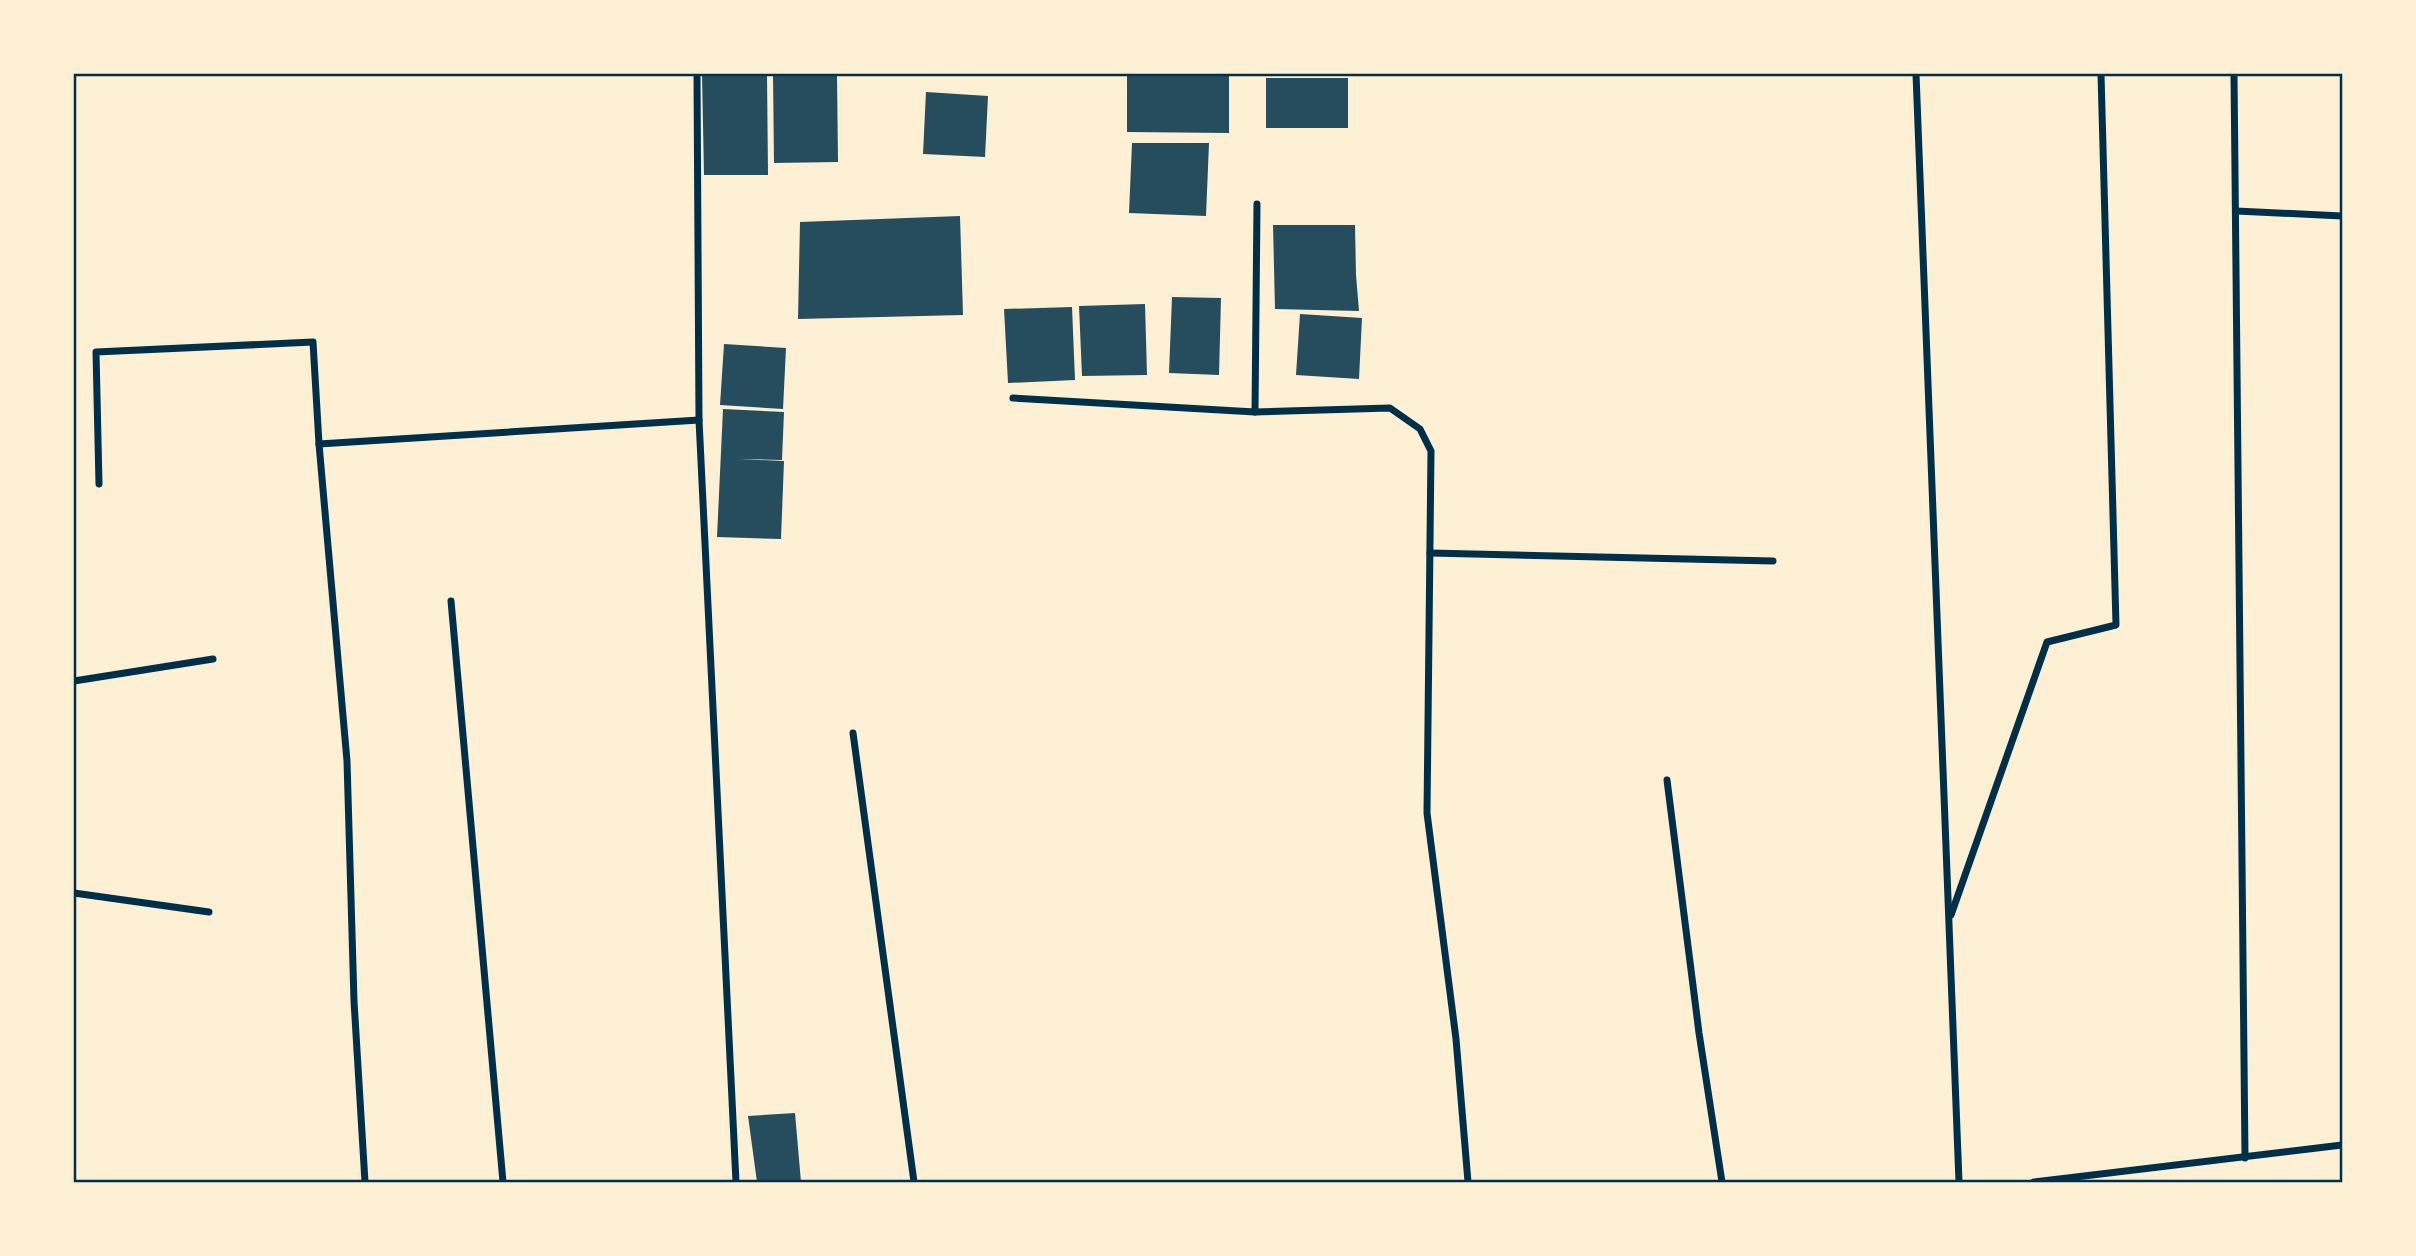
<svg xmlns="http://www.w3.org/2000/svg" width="2416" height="1256" font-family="'Noto Sans',sans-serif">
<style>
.building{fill:#264d5e}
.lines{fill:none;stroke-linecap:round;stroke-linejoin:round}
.minor{stroke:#003049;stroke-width:7}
.neatline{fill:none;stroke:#003049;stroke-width:2.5}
</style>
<rect width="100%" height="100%" fill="#fdf0d5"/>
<g class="building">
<path d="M702,74H767L768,175H704Z"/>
<path d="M773,74H837L838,162L774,163Z"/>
<path d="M1127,74H1229V133L1127,132Z"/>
<rect x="1266" y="78" width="82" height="50"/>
<path d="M926,92L988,96L985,157L923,154Z"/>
<path d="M1132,143H1209L1206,216L1129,213Z"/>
<path d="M960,216L963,315L798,319L800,222Z"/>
<path d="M1273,225H1355L1356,275L1359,311L1275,309Z"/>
<path d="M1172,297L1221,298L1219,375L1169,373Z"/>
<path d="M1145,304L1147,375L1082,376L1079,306Z"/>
<path d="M1072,307L1075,380L1008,383L1004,309Z"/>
<path d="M1300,314L1362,318L1359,379L1296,375Z"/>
<path d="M724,344L786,348L783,409L720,405Z"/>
<path d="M723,409L784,412L782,460L738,459L784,461L781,539L717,537Z"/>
<path d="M795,1113L801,1182H757L748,1116Z"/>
</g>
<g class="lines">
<g class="minor">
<path d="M697,74L699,420L736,1182"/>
<path d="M1916,74L1959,1182"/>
<path d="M2234,74L2245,1158"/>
<path d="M2236,211L2342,216"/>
<path d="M1013,398L1255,412L1390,408L1420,429L1431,451L1427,813L1456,1039L1468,1182"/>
<path d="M1255,412L1257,204"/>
<path d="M319,444L347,761L354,1001L365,1182"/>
<path d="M99,484L96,352L313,342L319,444L699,420"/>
<path d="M1430,553L1773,561"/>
<path d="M451,601L503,1182"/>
<path d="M74,681L213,659"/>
<path d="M853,733L914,1182"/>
<path d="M1667,780L1699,1033L1722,1182"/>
<path d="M74,893L209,912"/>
<path d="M1951,915L2047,642L2116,625L2101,74"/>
<path d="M2034,1182L2342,1145"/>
</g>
</g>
<rect width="2416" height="1256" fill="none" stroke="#fdf0d5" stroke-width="150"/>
<rect x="75" y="75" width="2266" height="1106" class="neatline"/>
</svg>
